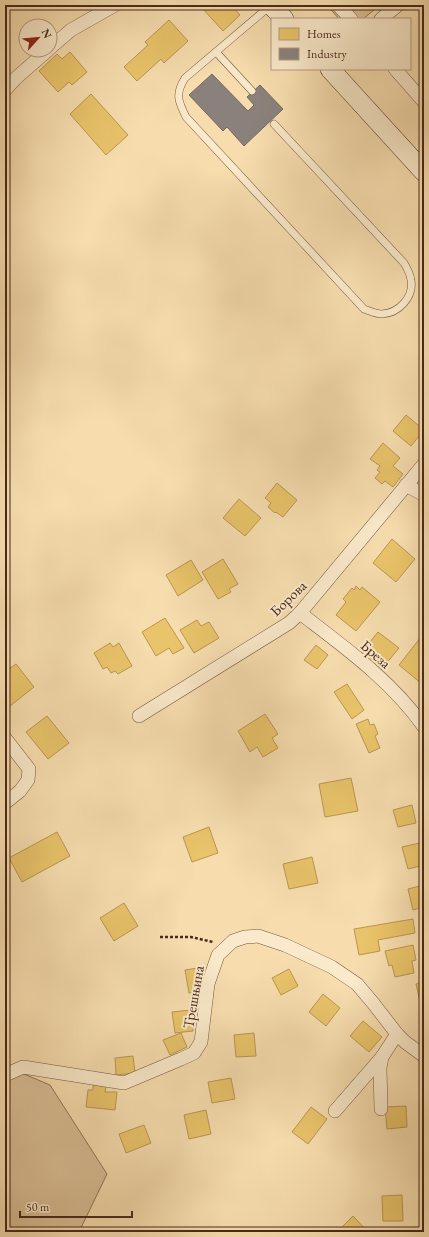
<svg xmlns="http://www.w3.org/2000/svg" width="429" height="1237" font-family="'EB Garamond',serif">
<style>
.green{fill:#d9be95;stroke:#917458}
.homes{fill:#e9c46a;stroke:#b99653}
.industry{fill:#8a817c;stroke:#76675f}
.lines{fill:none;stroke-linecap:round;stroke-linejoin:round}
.service-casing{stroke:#745640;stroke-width:8}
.minor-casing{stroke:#745640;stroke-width:14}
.secondary-casing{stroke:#49291c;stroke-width:20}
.path{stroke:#49291c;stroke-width:2.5;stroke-dasharray:3 2;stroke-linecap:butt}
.service{stroke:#fae9ca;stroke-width:7}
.minor{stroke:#fae9ca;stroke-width:13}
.secondary{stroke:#fae9ca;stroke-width:19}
.labels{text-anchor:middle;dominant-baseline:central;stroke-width:4;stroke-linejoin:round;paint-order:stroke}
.street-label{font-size:15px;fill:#49291c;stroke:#fae9ca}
</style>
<rect width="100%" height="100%" fill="#f7ddae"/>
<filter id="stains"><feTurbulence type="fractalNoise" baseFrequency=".005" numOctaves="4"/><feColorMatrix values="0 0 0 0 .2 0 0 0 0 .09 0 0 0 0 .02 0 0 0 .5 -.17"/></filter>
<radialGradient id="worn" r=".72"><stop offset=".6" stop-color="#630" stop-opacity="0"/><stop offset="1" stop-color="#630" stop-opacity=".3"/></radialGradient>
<g class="green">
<path d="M327,5H380L363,19H339Z"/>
<path d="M5,1066L50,1085L107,1174L79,1232H5Z"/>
</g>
<g class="homes">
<path d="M207,5H231L240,15L223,31L203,9Z"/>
<path d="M169,20L188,41L164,63L161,59L137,81L124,67L148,45L145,42Z"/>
<path d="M70,52L87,72L72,85L69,82L58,92L39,71L57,54L62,59Z"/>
<path d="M91,94L128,135L106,155L70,114Z"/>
<path d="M406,415L424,430L411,446L393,431Z"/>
<path d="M383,443L400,458L393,466L403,474L393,487L385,481L382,484L375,478L380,472L377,470L380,466L370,459Z"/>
<path d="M277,483L297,500L283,517L276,512L275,513L268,507L271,503L265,498Z"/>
<path d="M239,499L261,518L245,536L223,518Z"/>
<path d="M392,539L415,559L396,582L373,563Z"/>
<path d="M223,559L238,584L229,589L231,592L218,599L202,572Z"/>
<path d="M191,560L203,580L178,596L166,575Z"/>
<path d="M356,586L360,590L362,587L380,602L356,631L336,615L346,602L343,599L352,588L354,590Z"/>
<path d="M165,618L184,648L173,654L169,648L156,656L142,632Z"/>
<path d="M197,620L201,626L209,622L219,638L194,653L180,630Z"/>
<path d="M378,632L399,648L381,670L361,653Z"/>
<path d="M421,637L424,639V681L422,684L399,665Z"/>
<path d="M110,643L113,647L119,643L132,666L118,674L115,671L111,673L107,667L103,669L94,653Z"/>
<path d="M316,645L328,655L317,669L304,660Z"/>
<path d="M16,664L34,687L5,710V672Z"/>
<path d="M347,684L364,710L352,719L334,692Z"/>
<path d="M265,714L278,734L272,738L278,748L263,757L257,747L250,752L238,731Z"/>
<path d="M47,716L69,743L48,759L26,732Z"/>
<path d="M368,719L370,725L374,724L378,734L375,736L380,748L369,753L356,724Z"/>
<path d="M351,778L358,811L325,817L319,784Z"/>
<path d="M5,779L9,784L5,787Z"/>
<path d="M412,805L416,823L398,827L393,810Z"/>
<path d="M209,827L218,853L192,862L183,837Z"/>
<path d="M57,832L70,856L22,882L9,858Z"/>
<path d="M424,842V865L408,869L402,847Z"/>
<path d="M312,857L318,883L289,889L283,864Z"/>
<path d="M424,885V907L413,910L408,889Z"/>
<path d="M124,903L138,926L114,941L100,918Z"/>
<path d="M413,919L415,933L378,940L380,951L359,955L354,929Z"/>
<path d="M413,945L416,960L412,961L414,973L395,977L392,965L389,966L385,951Z"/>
<path d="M198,968V970L207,968L203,991L189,993L185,970Z"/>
<path d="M289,969L298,986L281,995L272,978Z"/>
<path d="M424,982V1009L422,1010L416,984Z"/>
<path d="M323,994L340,1008L326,1026L309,1012Z"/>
<path d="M191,1010L193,1031L175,1033L172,1012Z"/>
<path d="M363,1021L382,1037L369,1052L350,1036Z"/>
<path d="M181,1033L187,1047L170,1055L163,1040Z"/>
<path d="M254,1033L256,1056L236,1057L234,1035Z"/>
<path d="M133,1056L135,1073L116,1075L115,1058Z"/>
<path d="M231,1078L235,1099L212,1103L208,1082Z"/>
<path d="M93,1085L106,1086L105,1092H117L115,1110L86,1107L88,1090H93Z"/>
<path d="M406,1106L407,1127L387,1129L385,1107Z"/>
<path d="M311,1107L327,1119L308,1144L292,1132Z"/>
<path d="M206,1110L211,1134L189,1139L184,1115Z"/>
<path d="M144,1125L151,1143L126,1153L119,1134Z"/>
<path d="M402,1195L403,1221H383L382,1196Z"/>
<path d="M353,1216L367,1231L366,1232H337Z"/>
</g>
<path class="industry" d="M212,74L248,111L254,105L247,97L260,85L283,109L244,146L227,127L223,131L189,95Z"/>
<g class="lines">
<g class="service-casing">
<g id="service">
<path d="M270,6L185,78C175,94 178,101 186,117L364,309C370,311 375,314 382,314C399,313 414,297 411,280C410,273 407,268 404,263L274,124"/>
<path d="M216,52L252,91"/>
</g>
</g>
<g class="minor-casing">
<g id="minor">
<path d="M338,5L351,19"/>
<path d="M381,19L398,5"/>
<path d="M50,48L71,30L115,5"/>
<path d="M395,69L424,102"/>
<path d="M5,90L16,78L48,50"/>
<path d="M406,485L424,495"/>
<path d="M300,613C344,647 392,681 424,727"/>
<path d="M139,716L289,623L300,613L424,464"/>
<path d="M5,738L29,769L28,780L20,791L5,803"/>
<path d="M5,1075L23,1067L124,1083L181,1059L194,1053L201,1042L208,984L218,955L233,941L245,937L258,936L285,945L332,967L357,984L373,1003L397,1034L405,1042L424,1056"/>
<path d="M381,1109L380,1068L382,1057L397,1034"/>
<path d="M335,1111L382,1057"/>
</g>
</g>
<g class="secondary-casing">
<g id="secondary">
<path d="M271,5L284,19"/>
<path d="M330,69L424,172"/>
</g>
</g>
<path class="path" d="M160,937H191L213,942"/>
<use href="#service" class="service"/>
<use href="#minor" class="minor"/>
<use href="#secondary" class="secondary"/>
</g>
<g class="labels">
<g class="street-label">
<text transform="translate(288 598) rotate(-44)">Борова</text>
<text transform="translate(376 654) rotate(41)">Бреза</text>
<text transform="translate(193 997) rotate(-80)">Трешњина</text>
</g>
</g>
<rect width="429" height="1237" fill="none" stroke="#f7ddae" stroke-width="20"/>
<rect x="6" y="6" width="417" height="1225" fill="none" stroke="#49291c" stroke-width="2"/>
<rect x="10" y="10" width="409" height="1217" fill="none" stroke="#49291c"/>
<rect x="271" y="18" width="140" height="52" fill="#fae9ca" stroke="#b39c84"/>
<rect x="279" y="28" width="20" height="12" fill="#e9c46a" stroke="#b39c84"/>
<text x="307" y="38" font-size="12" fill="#49291c">Homes</text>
<rect x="279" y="48" width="20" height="12" fill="#8a817c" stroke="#b39c84"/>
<text x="307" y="58" font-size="12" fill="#49291c">Industry</text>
<g transform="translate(38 38) rotate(63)"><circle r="19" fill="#fae9ca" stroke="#b39c84"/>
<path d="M0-3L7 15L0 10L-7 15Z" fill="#8f2418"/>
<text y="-6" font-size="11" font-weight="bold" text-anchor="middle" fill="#49291c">N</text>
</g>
<path d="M20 1211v6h112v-6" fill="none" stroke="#49291c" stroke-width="2"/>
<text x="26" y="1211" font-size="12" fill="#49291c" stroke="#fae9ca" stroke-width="3" paint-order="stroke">50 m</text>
<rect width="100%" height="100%" filter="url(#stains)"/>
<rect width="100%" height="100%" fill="url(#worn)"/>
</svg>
